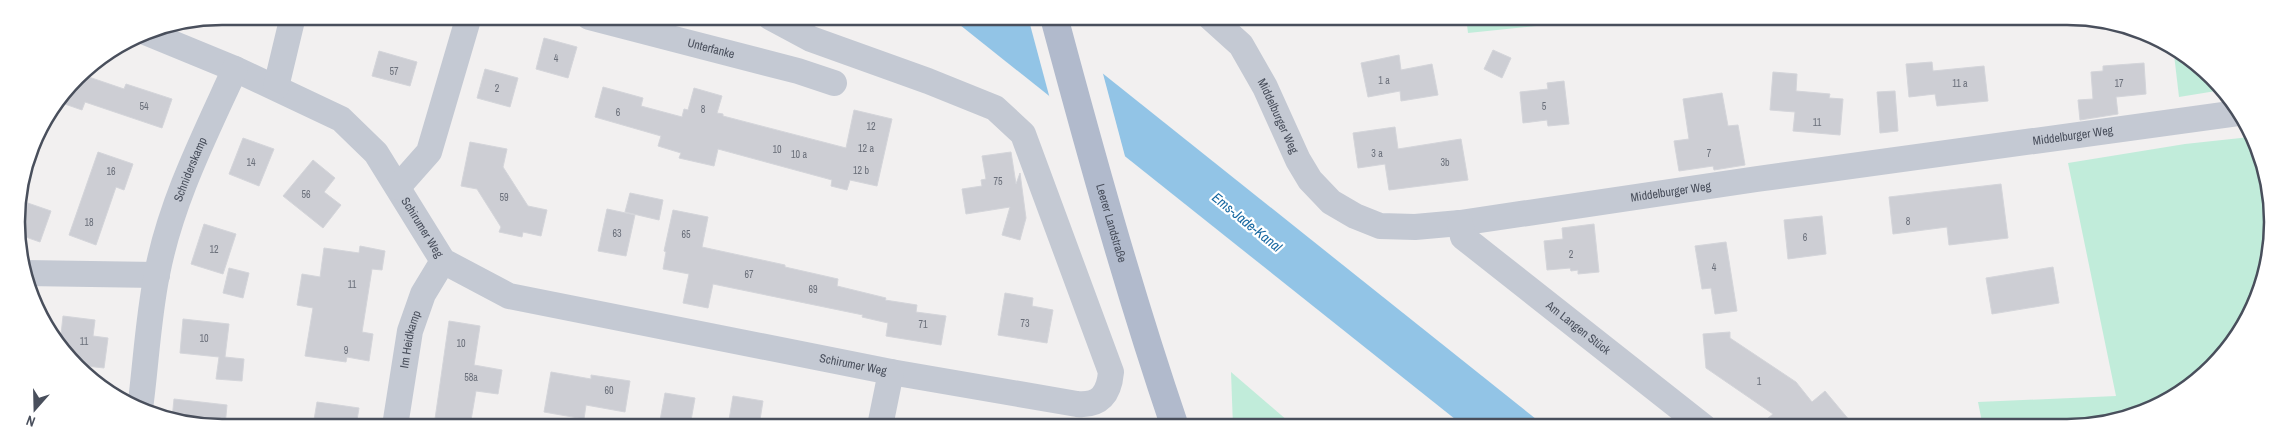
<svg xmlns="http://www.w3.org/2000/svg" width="2289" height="444" font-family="'Archivo Narrow',sans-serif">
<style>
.green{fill:#c1ecda}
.water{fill:#92c4e6}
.pier{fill:#f2f0f0}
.building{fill:#cdced4;stroke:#d4d5da}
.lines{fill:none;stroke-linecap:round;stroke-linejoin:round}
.street{stroke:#c4c9d3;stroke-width:26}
.primary{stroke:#b1bacc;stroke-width:28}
.labels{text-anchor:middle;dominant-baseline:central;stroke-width:4.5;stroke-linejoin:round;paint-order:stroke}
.number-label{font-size:10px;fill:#6a6f7a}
.street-label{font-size:12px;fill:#494f5c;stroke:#fff}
.water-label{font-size:14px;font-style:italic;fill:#1768a1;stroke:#fff}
.rim{fill:none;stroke:#494f5c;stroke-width:2.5}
</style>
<rect width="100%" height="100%" fill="#f2f0f0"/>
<g class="green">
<path d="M1466,17L1606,18V19L1468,33Z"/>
<path d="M2173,46L2222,90L2179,97Z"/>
<path d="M2250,137L2266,168L2271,249L2251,313L2212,368L2146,412L2081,427H1983L1978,402L2116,396L2068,163L2185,144Z"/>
<path d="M1231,372L1295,427H1233Z"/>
</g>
<path class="water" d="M950,17H1032L1546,427H1465Z"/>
<path class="pier" d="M1028,17H1036L1102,70L1126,160L1050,99Z"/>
<g class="building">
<path d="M544,38L577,47L568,78L536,69Z"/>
<path d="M1493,50L1511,58L1502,78L1484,69Z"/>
<path d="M379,51L417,62L410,86L372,76Z"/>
<path d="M1399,55L1401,70L1432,64L1438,95L1401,101L1400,91L1368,97L1361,63Z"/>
<path d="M1932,62L1933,71L1984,66L1988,101L1937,106L1935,94L1909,97L1906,64Z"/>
<path d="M2144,63L2146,94L2116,97L2118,114L2080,120L2078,100L2093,99L2091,72L2103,71V66Z"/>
<path d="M485,69L518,78L510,107L477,98Z"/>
<path d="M1773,72L1797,74L1796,91L1830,94L1829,98L1843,99L1840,135L1793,131L1795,112L1770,110Z"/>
<path d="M80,74L124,89L126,84L172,99L162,128L85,102L82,110L59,102Z"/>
<path d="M1564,81L1569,124L1548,126L1547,120L1523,123L1520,92L1548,89L1547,83Z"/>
<path d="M603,87L643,98L641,106L682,117L684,109L688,110L694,88L722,96L717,113L723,114V116L846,148L854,110L892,119L877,186L850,180L847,190L831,186L832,180L718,149L714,166L679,158L681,153L658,146L661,136L595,117Z"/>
<path d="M1895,91L1898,131L1880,133L1877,92Z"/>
<path d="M1722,93L1728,126L1738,125L1745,165L1714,170L1713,166L1679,171L1674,141L1689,139L1683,99Z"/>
<path d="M1395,127L1398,149L1461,139L1468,180L1389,190L1385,164L1358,168L1353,133Z"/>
<path d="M243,138L274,149L259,186L229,174Z"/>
<path d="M470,142L507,149L503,167L528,206L547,210L541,236L523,232L522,237L499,232L501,227L477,189L461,186Z"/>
<path d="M98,152L133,164L124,190L116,187L96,245L69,235Z"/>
<path d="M1011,152L1016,184L1020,173L1026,218L1020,240L1002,235L1010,207L966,214L962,189L982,186L981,180L986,179L982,156Z"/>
<path d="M313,160L335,178L324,192L341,205L323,228L283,196Z"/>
<path d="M2001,184L2008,238L1949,245L1947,227L1893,234L1889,197Z"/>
<path d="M630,193L663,200L659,220L625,212Z"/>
<path d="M19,200L51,211L40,242L20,235L17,209Z"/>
<path d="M607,209L635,215L626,256L598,251Z"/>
<path d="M673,210L708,217L702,247L785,265V267L838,279L837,286L886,298L885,300L917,305L916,312L946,316L941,345L886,336L888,323L862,317L863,315L713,284L708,308L683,303L689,274L663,269L666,252L664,251Z"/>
<path d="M1822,216L1826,254L1788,259L1784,220Z"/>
<path d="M204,224L236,234L223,274L191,264Z"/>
<path d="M1594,224L1599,272L1578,274V270L1571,271L1570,268L1547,270L1544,241L1563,239L1562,228Z"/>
<path d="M1726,242L1737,311L1715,314L1711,288L1702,289L1695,246Z"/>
<path d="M360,246L385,251L382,270L372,269L362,332L373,334L369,361L347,357L346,362L305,356L313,308L297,305L302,274L320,277L324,248L359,253Z"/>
<path d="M2053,267L2059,303L1992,314L1986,278Z"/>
<path d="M229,268L249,273L243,298L223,293Z"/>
<path d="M1005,293L1033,298L1032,306L1053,310L1047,343L998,335Z"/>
<path d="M63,316L95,320L93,336L108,338L104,368L77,365L67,357L60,344Z"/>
<path d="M183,319L229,324L225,357L244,359L242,381L216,379L219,357L180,353Z"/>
<path d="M449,321L480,326L474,365L502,370L498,394L476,391L470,426H434Z"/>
<path d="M1730,332V338L1796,382L1812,402L1825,391L1855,427H1757L1773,414L1706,368L1703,334Z"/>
<path d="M551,372L591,379V375L630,381L625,412L586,405L584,419L544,412Z"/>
<path d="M665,393L695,398L690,426H659Z"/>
<path d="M733,396L763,401L759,426H728Z"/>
<path d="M174,399L227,405L225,426H195L172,419Z"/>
<path d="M317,402L359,408L356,426H313Z"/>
</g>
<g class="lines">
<g class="street">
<path id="s1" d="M589,17L798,71L834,83"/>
<path id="s2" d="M1210,17L1241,45L1265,87L1298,160L1310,180L1331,202L1355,216L1380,226L1415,227L1460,223L1757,179L2238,113"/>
<path id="s3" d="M145,32L235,69L341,119L376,153L443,261L509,296L891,372L1077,404C1100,406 1109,394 1111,372L1023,134L995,108L928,81L811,39L770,17"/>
<path d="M276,87L293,16"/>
<path d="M398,187L429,152L469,16"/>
<path id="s4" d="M1460,223L1463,237L1704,427"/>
<path d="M25,273L157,275"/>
<path id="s5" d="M140,409C146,364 148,318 157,274C171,201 205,135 235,69"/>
<path id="s6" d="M395,426L410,331L423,294L443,261"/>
<path d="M880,426L891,372"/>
</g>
<path class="primary" id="s7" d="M1054,17C1091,155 1129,292 1175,427"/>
</g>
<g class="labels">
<g class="number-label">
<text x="556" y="58">4</text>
<text x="394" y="71">57</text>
<text x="1384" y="80">1 a</text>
<text x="1960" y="83">11 a</text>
<text x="2119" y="83">17</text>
<text x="497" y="88">2</text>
<text x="144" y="106">54</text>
<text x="1544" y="106">5</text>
<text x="703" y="109">8</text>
<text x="618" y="112">6</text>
<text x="1817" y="122">11</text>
<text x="871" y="126">12</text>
<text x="866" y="148">12 a</text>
<text x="777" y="149">10</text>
<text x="1377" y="153">3 a</text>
<text x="1709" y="153">7</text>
<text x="799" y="154">10 a</text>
<text x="251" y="162">14</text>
<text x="1445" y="162">3b</text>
<text x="861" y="170">12 b</text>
<text x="111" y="171">16</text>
<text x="998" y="181">75</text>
<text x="306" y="194">56</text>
<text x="504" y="197">59</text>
<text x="1908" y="221">8</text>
<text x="89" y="222">18</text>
<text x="617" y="233">63</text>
<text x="686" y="234">65</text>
<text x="1805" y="237">6</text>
<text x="214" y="249">12</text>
<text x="1571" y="254">2</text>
<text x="1714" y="267">4</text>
<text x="749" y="274">67</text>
<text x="352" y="284">11</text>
<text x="813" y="289">69</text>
<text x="1025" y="323">73</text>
<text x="923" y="324">71</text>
<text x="204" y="338">10</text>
<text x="84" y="341">11</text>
<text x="461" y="343">10</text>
<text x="346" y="350">9</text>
<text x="471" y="377">58a</text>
<text x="1759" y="381">1</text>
<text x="609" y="390">60</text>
</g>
<g class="street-label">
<text stroke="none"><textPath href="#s1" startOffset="126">Unterfanke</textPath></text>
<text stroke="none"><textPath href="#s2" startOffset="122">Middelburger Weg</textPath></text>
<text stroke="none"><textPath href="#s2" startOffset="978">Middelburger Weg</textPath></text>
<text stroke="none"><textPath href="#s5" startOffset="246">Schniderskamp</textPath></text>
<text stroke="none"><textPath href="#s2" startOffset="572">Middelburger Weg</textPath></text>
<text stroke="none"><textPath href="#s7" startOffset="214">Leerer Landstraße</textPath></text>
<text stroke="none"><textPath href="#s3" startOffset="351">Schirumer Weg</textPath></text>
<text stroke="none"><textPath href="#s4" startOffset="161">Am Langen Stück</textPath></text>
<text stroke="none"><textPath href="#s6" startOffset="88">Im Heidkamp</textPath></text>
<text stroke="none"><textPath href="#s3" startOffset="816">Schirumer Weg</textPath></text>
</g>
<g class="water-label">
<text transform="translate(1247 222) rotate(39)">Ems-Jade-Kanal</text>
</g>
</g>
<path d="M0 0H2289V444H0ZM222 25H2067A197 197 0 0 1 2264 222V222A197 197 0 0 1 2067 419H222A197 197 0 0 1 25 222V222A197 197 0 0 1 222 25Z" fill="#fff" fill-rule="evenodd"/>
<path class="rim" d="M222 25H2067A197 197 0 0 1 2264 222V222A197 197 0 0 1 2067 419H222A197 197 0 0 1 25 222V222A197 197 0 0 1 222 25Z"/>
<g transform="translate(35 409) rotate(200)" stroke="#ffffff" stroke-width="4" paint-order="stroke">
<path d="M0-4L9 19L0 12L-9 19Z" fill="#494f5c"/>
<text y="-8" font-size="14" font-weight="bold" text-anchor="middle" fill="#494f5c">N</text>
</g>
</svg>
